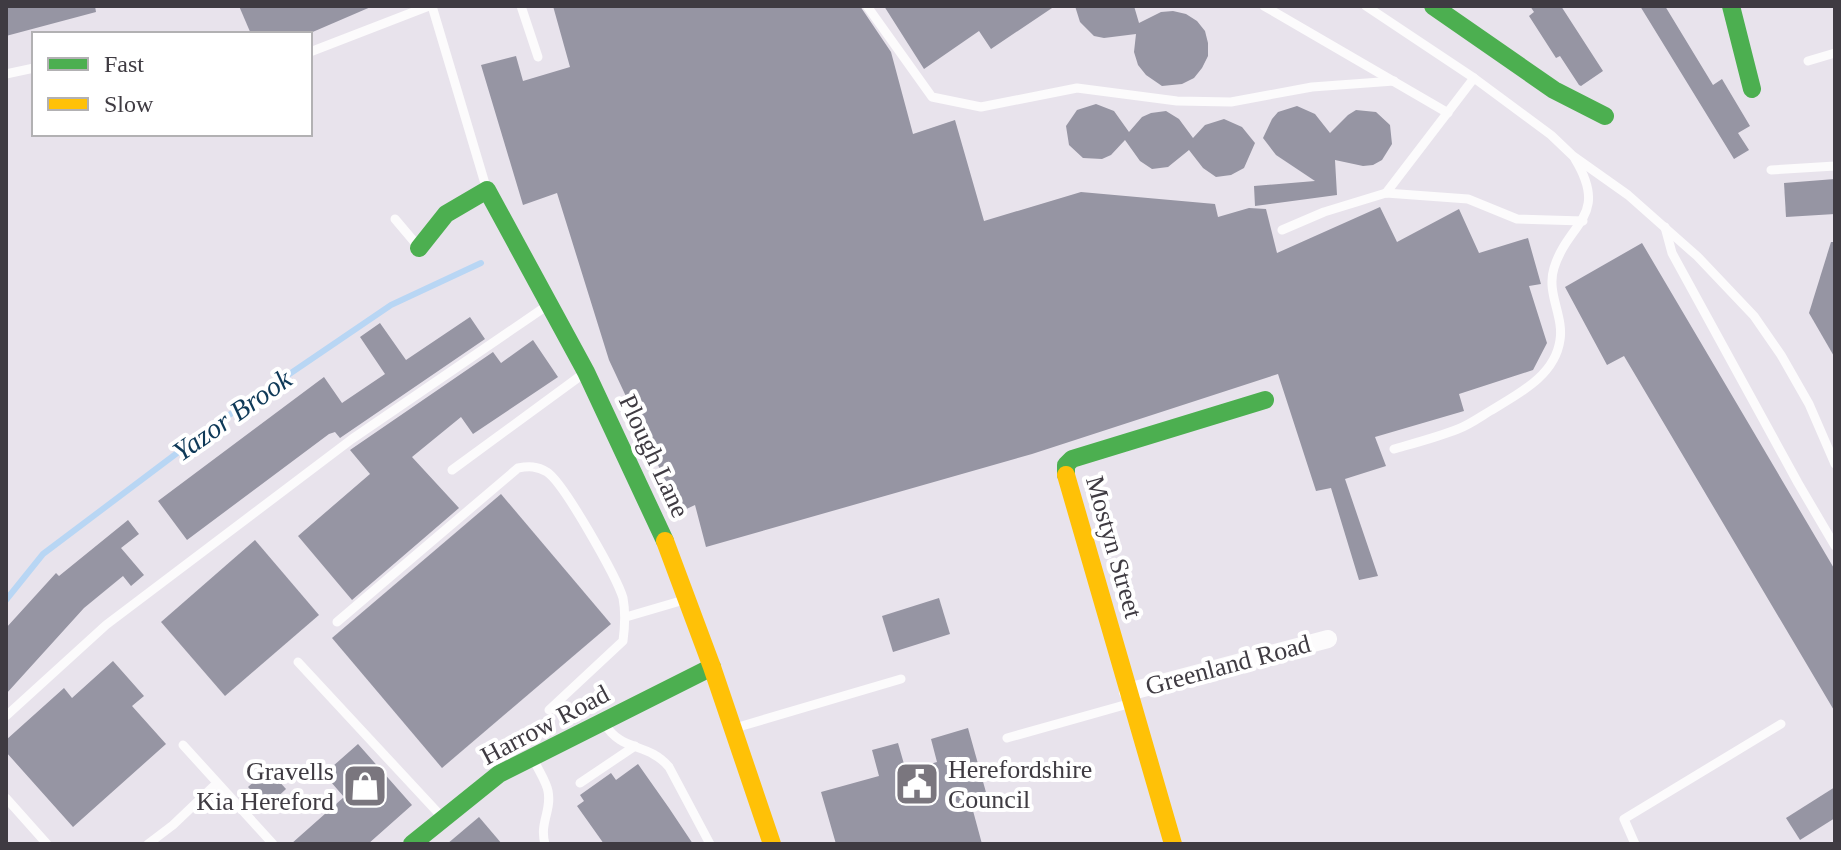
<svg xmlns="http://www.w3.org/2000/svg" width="1841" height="850" font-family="'Times New Roman',serif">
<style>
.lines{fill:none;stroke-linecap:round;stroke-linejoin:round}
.stream{stroke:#b8d6f4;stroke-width:6}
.building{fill:#9695a3}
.lane{stroke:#fcfbfc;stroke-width:9}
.street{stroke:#fcfbfc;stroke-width:18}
.fast{stroke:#4caf50;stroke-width:18}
.slow{stroke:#ffc107;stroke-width:18}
.labels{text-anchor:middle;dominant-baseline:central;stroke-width:8;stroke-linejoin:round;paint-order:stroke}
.street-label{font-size:26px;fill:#3f3b42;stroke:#fff}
.poi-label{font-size:26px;fill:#3f3b42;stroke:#fff;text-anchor:start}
.water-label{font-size:28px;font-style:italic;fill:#0e3958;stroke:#fff}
</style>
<rect width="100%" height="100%" fill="#e8e3ec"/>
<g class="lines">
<path class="stream" d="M6,600L43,554L213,426L391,305L481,263"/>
</g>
<g class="building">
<path d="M6,6H95L96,12L6,36Z"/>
<path d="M239,6H373L308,34H251Z"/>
<path d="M553,6H860L891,52L913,134L955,120L984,221L1081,192L1215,204L1218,217L1249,208L1266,209L1277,253L1380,207L1397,242L1459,209L1479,253L1528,238L1541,284L1529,286L1547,343L1533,370L1459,394L1464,411L1375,437L1386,466L1345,479L1378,576L1359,580L1331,488L1316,491L1278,374L1032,454L706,547L695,505L680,512L609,360L557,193L523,205L481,65L516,56L523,81L570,67Z"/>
<path d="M884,6H1055L991,49L979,31L924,69Z"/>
<path d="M1075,6H1134L1139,23L1161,12L1173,11L1186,14L1197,21L1205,31L1208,43V56L1202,68L1194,78L1182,84L1162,86L1146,75L1138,65L1134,52L1136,34L1104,38L1094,36L1080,22Z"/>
<path d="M1530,6H1561L1603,71L1581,86L1579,85L1560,56L1556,58L1529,16L1534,12Z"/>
<path d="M1640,6H1665L1713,85L1722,79L1750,126L1738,133L1749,150L1734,159Z"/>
<path d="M1096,104L1114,111L1129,132L1142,117L1151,113L1166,111L1179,119L1193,138L1205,125L1224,119L1242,127L1255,143L1244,168L1231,175L1216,177L1203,168L1189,150L1168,167L1152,169L1140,161L1125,140L1111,155L1102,159L1083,158L1069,145L1066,126L1077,110Z"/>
<path d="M1297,106L1315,114L1330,133L1348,115L1356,110L1376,112L1390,125L1392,144L1382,160L1373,165L1363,166L1335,160L1337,195L1255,206L1254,186L1315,181L1276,155L1263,138L1272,119L1278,112Z"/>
<path d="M1835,179V214L1786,217L1784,183Z"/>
<path d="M1831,242H1835V358L1809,313Z"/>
<path d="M1642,243L1835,570V712L1624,356L1607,365L1565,287Z"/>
<path d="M470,317L485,339L340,438L335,432L329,434L187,540L158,501L324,377L342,403L385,374L360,337L380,323L406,360Z"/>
<path d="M533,340L558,377L473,434L461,417L412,457L459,508L352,600L298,536L370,474L350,450L493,352L501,363Z"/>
<path d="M501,494L611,624L442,768L332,638Z"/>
<path d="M128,520L139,534L121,548L144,575L131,586L123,576L84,608L6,694V628L56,573L59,576Z"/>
<path d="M255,540L319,615L225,696L161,622Z"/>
<path d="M939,598L950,634L893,652L882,616Z"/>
<path d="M113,661L144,696L132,706L166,744L73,827L6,752V740L64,688L72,698Z"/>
<path d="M968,728L989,803L972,807L982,844H836L821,792L879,776L872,750L898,743L906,771L937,762L931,739Z"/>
<path d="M358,744L412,805L368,844H291L344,797L324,774Z"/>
<path d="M638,764L669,808L693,844H604L577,806L584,801L580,795L611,773L616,780Z"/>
<path d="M268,769L286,789L267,807L248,787Z"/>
<path d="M1835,787V818L1800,840L1786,818Z"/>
<path d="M479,817L502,844H447Z"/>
</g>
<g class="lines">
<g class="lane">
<path d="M432,6L486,187"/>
<path d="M521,6L538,57"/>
<path d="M867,6L932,97L981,107L1077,88L1177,101L1231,102L1312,87L1394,81"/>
<path d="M1264,6L1448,113"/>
<path d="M1366,6L1474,78L1551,135L1573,156L1628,195L1697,256L1754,316L1781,355L1809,404L1835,464"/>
<path d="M310,52L429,6"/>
<path d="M1808,61L1835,53"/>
<path d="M6,74L34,68"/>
<path d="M1771,170L1835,166"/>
<path d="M1386,193L1474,78"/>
<path d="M395,219L417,245"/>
<path d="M1665,227L1672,253L1798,483L1835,546"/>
<path d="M1282,230L1324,212L1386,193L1468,199L1517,219L1583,221"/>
<path d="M1394,449C1415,443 1438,437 1458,429C1469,425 1480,417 1490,411C1518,394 1555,376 1560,340C1564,316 1546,293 1554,268C1568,222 1610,217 1575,159"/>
<path d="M452,470L583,374"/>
<path d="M626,617L684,600"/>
<path d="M337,622L518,468C529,466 537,466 547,472C564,483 617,578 623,598C626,614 625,626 623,641L549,710"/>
<path d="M298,662L441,816"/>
<path d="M6,716L106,625L352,439L548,305"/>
<path d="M605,724C621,752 648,742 669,767L710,844"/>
<path d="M735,728L901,679"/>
<path d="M1007,738L1128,704"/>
<path d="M183,745L273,844"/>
<path d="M534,760C538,770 546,781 548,791C552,811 539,823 545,844"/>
<path d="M580,783L635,746"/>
<path d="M6,798L47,844"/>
<path d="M148,844L173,825L217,783"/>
<path d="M1635,844L1624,819L1781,724"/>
</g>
<path class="street" d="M1128,692L1328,639"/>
<g class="fast">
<path d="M1433,6L1554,90L1605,116"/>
<path d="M1731,6L1752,89"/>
<path d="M419,248L446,214L487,190L586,372L665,541"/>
<path d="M1066,475V465L1072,459L1265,400"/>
<path d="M412,844L499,774L712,667"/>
</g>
<g class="slow">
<path d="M1066,475L1173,844"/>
<path d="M665,541L712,667L772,844"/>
</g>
</g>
<defs>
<g id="civic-square" transform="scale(2.3)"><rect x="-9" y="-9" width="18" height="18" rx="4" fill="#7a767e" stroke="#fff"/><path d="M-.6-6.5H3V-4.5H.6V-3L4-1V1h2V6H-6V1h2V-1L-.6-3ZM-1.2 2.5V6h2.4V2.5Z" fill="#fff"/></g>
<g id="shop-square" transform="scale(2.3)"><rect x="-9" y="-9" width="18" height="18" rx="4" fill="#7a767e" stroke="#fff"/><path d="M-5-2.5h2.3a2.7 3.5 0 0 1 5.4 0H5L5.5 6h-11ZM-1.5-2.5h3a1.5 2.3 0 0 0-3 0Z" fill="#fff"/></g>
</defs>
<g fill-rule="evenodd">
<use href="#civic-square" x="917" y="784"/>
<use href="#shop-square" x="365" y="786"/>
</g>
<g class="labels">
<g class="street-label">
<text transform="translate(654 456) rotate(65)">Plough Lane</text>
<text transform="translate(1114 547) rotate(74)">Mostyn Street</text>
<text transform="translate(1228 665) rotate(-15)">Greenland Road</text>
<text transform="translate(545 725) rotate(-28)">Harrow Road</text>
</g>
<g class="poi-label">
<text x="948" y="769">Herefordshire<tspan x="948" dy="30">Council</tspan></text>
<text x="334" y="771" text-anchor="end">Gravells<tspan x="334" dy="30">Kia Hereford</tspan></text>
</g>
<g class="water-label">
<text transform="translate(232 415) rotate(-35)">Yazor Brook</text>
</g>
</g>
<rect width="1841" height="850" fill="none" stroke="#3f3b42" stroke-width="16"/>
<rect x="32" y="32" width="280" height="104" fill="#ffffff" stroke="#b2b1b3" stroke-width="2"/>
<rect x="48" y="58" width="40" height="12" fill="#4caf50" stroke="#b2b1b3" stroke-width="2"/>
<text x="104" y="72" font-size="24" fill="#3f3b42">Fast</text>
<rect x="48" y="98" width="40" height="12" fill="#ffc107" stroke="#b2b1b3" stroke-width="2"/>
<text x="104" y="112" font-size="24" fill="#3f3b42">Slow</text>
</svg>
